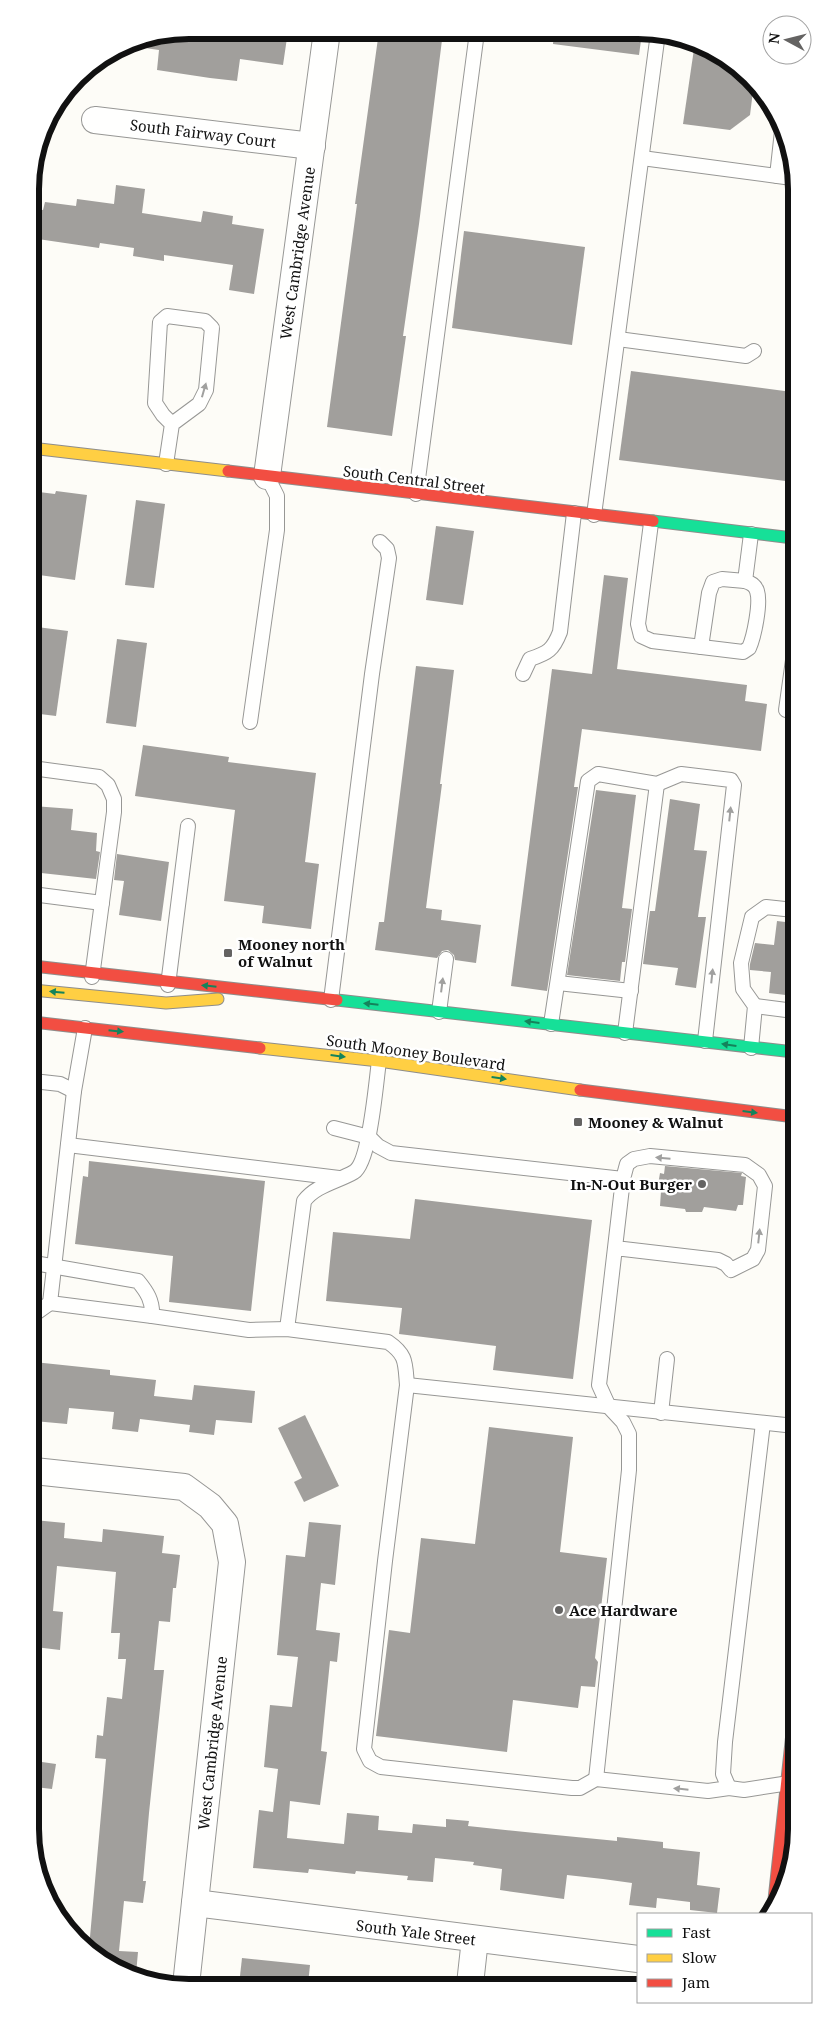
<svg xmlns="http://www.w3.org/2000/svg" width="827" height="2018" font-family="'Noto Serif',serif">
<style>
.building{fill:#a19f9c}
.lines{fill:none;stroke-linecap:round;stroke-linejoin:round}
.lane-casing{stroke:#979795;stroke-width:16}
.street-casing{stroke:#979795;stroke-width:28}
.fast-casing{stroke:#8e8d8b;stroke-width:13}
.slow-casing{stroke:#8e8d8b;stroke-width:13}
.jam-casing{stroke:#8e8d8b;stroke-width:13}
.lane{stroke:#fffffe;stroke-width:14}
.street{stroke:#fffffe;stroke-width:26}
.fast{stroke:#16e098;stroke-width:11}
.slow{stroke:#ffcf43;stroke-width:11}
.jam{stroke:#f24e42;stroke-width:11}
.oneway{fill:#a0a09f}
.oneway2{fill:#14835b}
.poi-dot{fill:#646362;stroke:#fff;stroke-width:2}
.labels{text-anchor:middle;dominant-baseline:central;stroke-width:5;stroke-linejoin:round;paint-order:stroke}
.street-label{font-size:15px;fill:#111;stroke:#fff}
.poi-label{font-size:15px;font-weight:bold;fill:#111;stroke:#fff;text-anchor:start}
.rim{fill:none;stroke:#111;stroke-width:6}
</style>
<rect width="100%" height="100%" fill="#fdfcf7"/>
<g class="building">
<path d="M189,30L288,31L283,65L240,59L237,81L210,78L157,70L159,50L124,45L128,42Z"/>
<path d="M379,31L443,32L419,224L403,336H406L392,436L327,427L357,204H355Z"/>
<path d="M554,32L642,33L639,55L553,44Z"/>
<path d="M695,42L709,46L750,76L754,83L750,115L730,130L683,124Z"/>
<path d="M116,185L145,189L142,213L201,222L203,211L233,216L232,224L264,229L254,294L229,290L233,265L164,255V261L133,256L134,248L100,243L99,248L31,238L30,208L43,210L45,202L76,206L77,199L114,204Z"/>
<path d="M464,231L585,247L572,345L452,328Z"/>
<path d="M631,371L792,392L793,482L619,460Z"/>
<path d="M31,491L55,494L56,491L87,495L75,580L32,574Z"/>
<path d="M136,500L165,504L154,588L125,585Z"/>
<path d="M436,526L474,531L463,605L426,600Z"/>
<path d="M604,575L628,578L617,669L747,685L745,701L767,704L761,751L582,729L574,787H578L547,991L511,986L552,669L592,674Z"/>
<path d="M37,627L68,631L56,716L32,713V670Z"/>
<path d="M117,639L147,643L136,727L106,723Z"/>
<path d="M416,666L454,670L440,784H442L426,908L442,910L441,920L481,925L476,963L455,960L454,955L448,950L442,951L437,958L375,950L379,922H384Z"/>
<path d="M143,745L229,757L228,762L316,773L305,862L319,864L311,929L262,923L264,906L224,901L235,810L135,796Z"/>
<path d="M596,790L636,795L622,908L632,909L625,962H622L620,981L567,975Z"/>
<path d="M670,799L700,804L694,850L707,851L698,917H706L696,988L675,985L678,968L643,964L650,911H655Z"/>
<path d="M33,806L73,809L71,830L97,833L96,851L100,852L96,879L32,872Z"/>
<path d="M117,854L169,862L161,921L119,915L124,881L114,880Z"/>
<path d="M777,921L794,923V996L769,993L771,972L750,970V964L755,943L774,945Z"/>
<path d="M89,1161L265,1181L251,1311L169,1302L173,1256L75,1244L83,1176L88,1177Z"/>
<path d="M665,1166L742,1173L741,1176L746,1177L743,1205H738L736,1211L704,1207L702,1212H686L685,1209L660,1206L661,1191H657L660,1173L664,1174Z"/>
<path d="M415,1199L592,1220L573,1379L493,1370L496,1346L399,1334L402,1308L326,1301L333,1232L410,1239Z"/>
<path d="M34,1362L110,1370V1375L156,1380L154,1396L192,1400L194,1385L255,1391L252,1423L216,1420L214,1435L189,1432L190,1425L140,1419L138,1432L112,1429L114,1412L69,1408L67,1424L34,1421Z"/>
<path d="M305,1415L339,1486L304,1502L294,1482L302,1478L278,1428Z"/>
<path d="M489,1427L573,1437L560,1552L607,1558L595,1658L598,1662L595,1687L581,1686L578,1708L513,1700L507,1752L376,1736L389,1630L410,1633L421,1538L475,1544Z"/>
<path d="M34,1520L65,1523L64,1538L102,1542L103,1529L164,1536L162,1553L180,1555L176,1588H173L170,1622L159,1621L154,1670H164L149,1813L143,1881H146L143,1903L124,1901L119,1951L138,1952L136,1974L85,1949L89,1948L106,1759L95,1758L97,1735L103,1736L107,1697L122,1699L126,1659H118L120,1633H111L116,1572L57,1566L53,1611L63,1612L60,1650L35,1647Z"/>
<path d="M309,1522L341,1525L335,1585L321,1583L316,1630L340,1633L337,1662L330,1661L321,1751L327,1752L320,1805L290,1801L287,1838L344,1844L347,1813L379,1816L378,1830L412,1833L413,1824L446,1827V1819L469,1821L468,1826L535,1833L617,1841V1837L663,1842V1848L700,1852L697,1885L720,1888L717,1913L690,1910V1902L657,1898L656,1908L629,1905L632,1883L603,1879L567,1875L564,1899L500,1890L502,1869L473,1865L474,1862L435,1858L433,1882L407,1880L408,1876L356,1871L355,1874L309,1869L308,1873L253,1868L259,1810L273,1812L278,1769L264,1767L270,1705L292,1707L298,1657L277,1655L286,1555L305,1557Z"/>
<path d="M35,1761L56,1764L52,1789L35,1787Z"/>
<path d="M242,1958L310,1965L308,1984L239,1985Z"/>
</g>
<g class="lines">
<g class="lane-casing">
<g id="lane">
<path d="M642,158L792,178"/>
<path d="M777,176L782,131"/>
<path d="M618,339L746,356L754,351"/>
<path d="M166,464L172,424L199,404L206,390L212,328L205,321L167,316L160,322L155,403L163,415L172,424"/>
<path d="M416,494L477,32"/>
<path d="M594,515L658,33"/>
<path d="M651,523L638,624L641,636L652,641L743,652L749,648C754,637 761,603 757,591C755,585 751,583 745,581L751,534"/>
<path d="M701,647L709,593L713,582L722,579L745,581"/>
<path d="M793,660L786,710L793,711"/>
<path d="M523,674L530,659C548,653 553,650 560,632L574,513"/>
<path d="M250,722L277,530V496L267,476"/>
<path d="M32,768L99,777L108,785L114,799V812L92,977"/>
<path d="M32,894L102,903"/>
<path d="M558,983L631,991"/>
<path d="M168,985L188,826"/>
<path d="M331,1000L372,674L389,558L387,549L380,542"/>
<path d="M755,1006L794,1011"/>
<path d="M439,1012L446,959"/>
<path d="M551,1024L588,781L598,774L657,784L681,774L731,780L734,785L705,1041"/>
<path d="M85,1028L74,1091L50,1303L152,1316L249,1330L287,1329L388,1342C407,1355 405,1363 407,1385L385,1561L364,1749L370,1761L381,1767L572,1788H580L596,1779L708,1791L729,1788L744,1790L789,1783"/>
<path d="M625,1033L657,784"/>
<path d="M751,1048L755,1006L743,989L741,963L752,917L766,907L794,910"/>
<path d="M33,1081L60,1084L74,1091"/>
<path d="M334,1128L369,1137L378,1146L391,1153L623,1179"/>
<path d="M68,1145L339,1178"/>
<path d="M34,1263L138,1281C147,1292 153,1301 152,1316"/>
<path d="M34,1313H36L50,1303"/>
<path d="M287,1329L304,1201C316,1185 337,1182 354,1172C370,1162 376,1082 379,1061"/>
<path d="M407,1385L795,1426"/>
<path d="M661,1413L667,1359"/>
<path d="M596,1779L629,1470V1434L623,1422L609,1407L599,1385L623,1179L627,1164L634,1159L650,1156L745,1165L759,1175L765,1186L758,1250L753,1259L731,1270L726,1264L718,1260L615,1248"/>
<path d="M729,1788L723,1774L725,1742L763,1423"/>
</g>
</g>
<g class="street-casing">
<g id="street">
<path d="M95,120L312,146"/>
<path d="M267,476L327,31"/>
<path d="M34,1471L184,1487L210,1506L225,1524L232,1562L186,1985"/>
<path d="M195,1903L638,1959"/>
<path d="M470,1984L475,1939"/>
</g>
</g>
<g class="fast-casing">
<g id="fast">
<path d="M653,521L793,538"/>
<path d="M337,1000L794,1052"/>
</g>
</g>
<g class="slow-casing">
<g id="slow">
<path d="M31,448L228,471"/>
<path d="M33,990L166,1003L218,999"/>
<path d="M260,1048L379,1061L580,1090"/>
</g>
</g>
<g class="jam-casing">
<g id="jam">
<path d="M228,471L653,521"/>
<path d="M33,966L337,1000"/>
<path d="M33,1022L260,1048"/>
<path d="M580,1090L795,1117"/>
<path d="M773,1909L796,1696"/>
</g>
</g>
<use href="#lane" class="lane"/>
<use href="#street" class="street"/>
<use href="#fast" class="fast"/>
<use href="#slow" class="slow"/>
<use href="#jam" class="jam"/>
</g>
<defs><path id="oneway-solid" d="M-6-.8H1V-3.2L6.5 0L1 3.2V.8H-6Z" transform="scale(1.25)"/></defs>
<g class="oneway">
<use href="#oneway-solid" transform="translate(204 390) rotate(-74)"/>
<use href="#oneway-solid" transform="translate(730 814) rotate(-84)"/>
<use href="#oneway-solid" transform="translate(712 976) rotate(-84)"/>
<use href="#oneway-solid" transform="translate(442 985) rotate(-83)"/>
<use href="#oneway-solid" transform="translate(663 1158) rotate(-175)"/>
<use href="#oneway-solid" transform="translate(759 1236) rotate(-84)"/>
<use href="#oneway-solid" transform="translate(681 1789) rotate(-174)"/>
</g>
<g class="oneway2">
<use href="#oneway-solid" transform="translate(209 986) rotate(-174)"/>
<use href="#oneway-solid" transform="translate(57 992) rotate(-175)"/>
<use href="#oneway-solid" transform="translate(371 1004) rotate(-174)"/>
<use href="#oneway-solid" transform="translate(532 1022) rotate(-173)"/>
<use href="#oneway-solid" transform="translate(116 1031) rotate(6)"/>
<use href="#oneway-solid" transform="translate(729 1045) rotate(-172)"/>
<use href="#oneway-solid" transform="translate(338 1056) rotate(7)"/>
<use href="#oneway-solid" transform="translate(499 1078) rotate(8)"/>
<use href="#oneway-solid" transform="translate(750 1112) rotate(7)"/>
</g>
<g class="poi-dot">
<rect x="223" y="948" width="10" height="10" rx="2.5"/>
<rect x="573" y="1117" width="10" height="10" rx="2.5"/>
<circle cx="702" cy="1184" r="5"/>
<circle cx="559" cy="1610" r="5"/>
</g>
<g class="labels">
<g class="street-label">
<text transform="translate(203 133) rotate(7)">South Fairway Court</text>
<text transform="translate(297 253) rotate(-82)">West Cambridge Avenue</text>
<text transform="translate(414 479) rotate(7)">South Central Street</text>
<text transform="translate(416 1052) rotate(8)">South Mooney Boulevard</text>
<text transform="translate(212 1743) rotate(-84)">West Cambridge Avenue</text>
<text transform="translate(416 1932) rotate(7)">South Yale Street</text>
</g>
<g class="poi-label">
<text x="238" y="944">Mooney north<tspan x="238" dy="17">of Walnut</tspan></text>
<text x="588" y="1122">Mooney &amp; Walnut</text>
<text x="692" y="1184" text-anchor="end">In-N-Out Burger</text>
<text x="569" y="1610">Ace Hardware</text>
</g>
</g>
<path d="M0 0H827V2018H0ZM189 39H638A150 150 0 0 1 788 189V1829A150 150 0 0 1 638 1979H189A150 150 0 0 1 39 1829V189A150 150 0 0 1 189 39Z" fill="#fff" fill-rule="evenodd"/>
<path class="rim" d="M189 39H638A150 150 0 0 1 788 189V1829A150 150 0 0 1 638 1979H189A150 150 0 0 1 39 1829V189A150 150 0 0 1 189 39Z"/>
<rect x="637" y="1913" width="175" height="90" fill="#ffffff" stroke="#a0a0a0"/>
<rect x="647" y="1929" width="25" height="8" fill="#16e098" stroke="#a0a0a0"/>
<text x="682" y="1938" font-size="15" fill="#111111">Fast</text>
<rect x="647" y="1954" width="25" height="8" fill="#ffcf43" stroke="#a0a0a0"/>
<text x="682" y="1963" font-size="15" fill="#111111">Slow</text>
<rect x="647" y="1979" width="25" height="8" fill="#f24e42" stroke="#a0a0a0"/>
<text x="682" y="1988" font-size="15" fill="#111111">Jam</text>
<g transform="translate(787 40) rotate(277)"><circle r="24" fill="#ffffff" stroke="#a0a0a0"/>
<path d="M0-4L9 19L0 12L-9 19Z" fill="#646362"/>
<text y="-8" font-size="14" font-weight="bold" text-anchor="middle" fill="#111111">N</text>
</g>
</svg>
